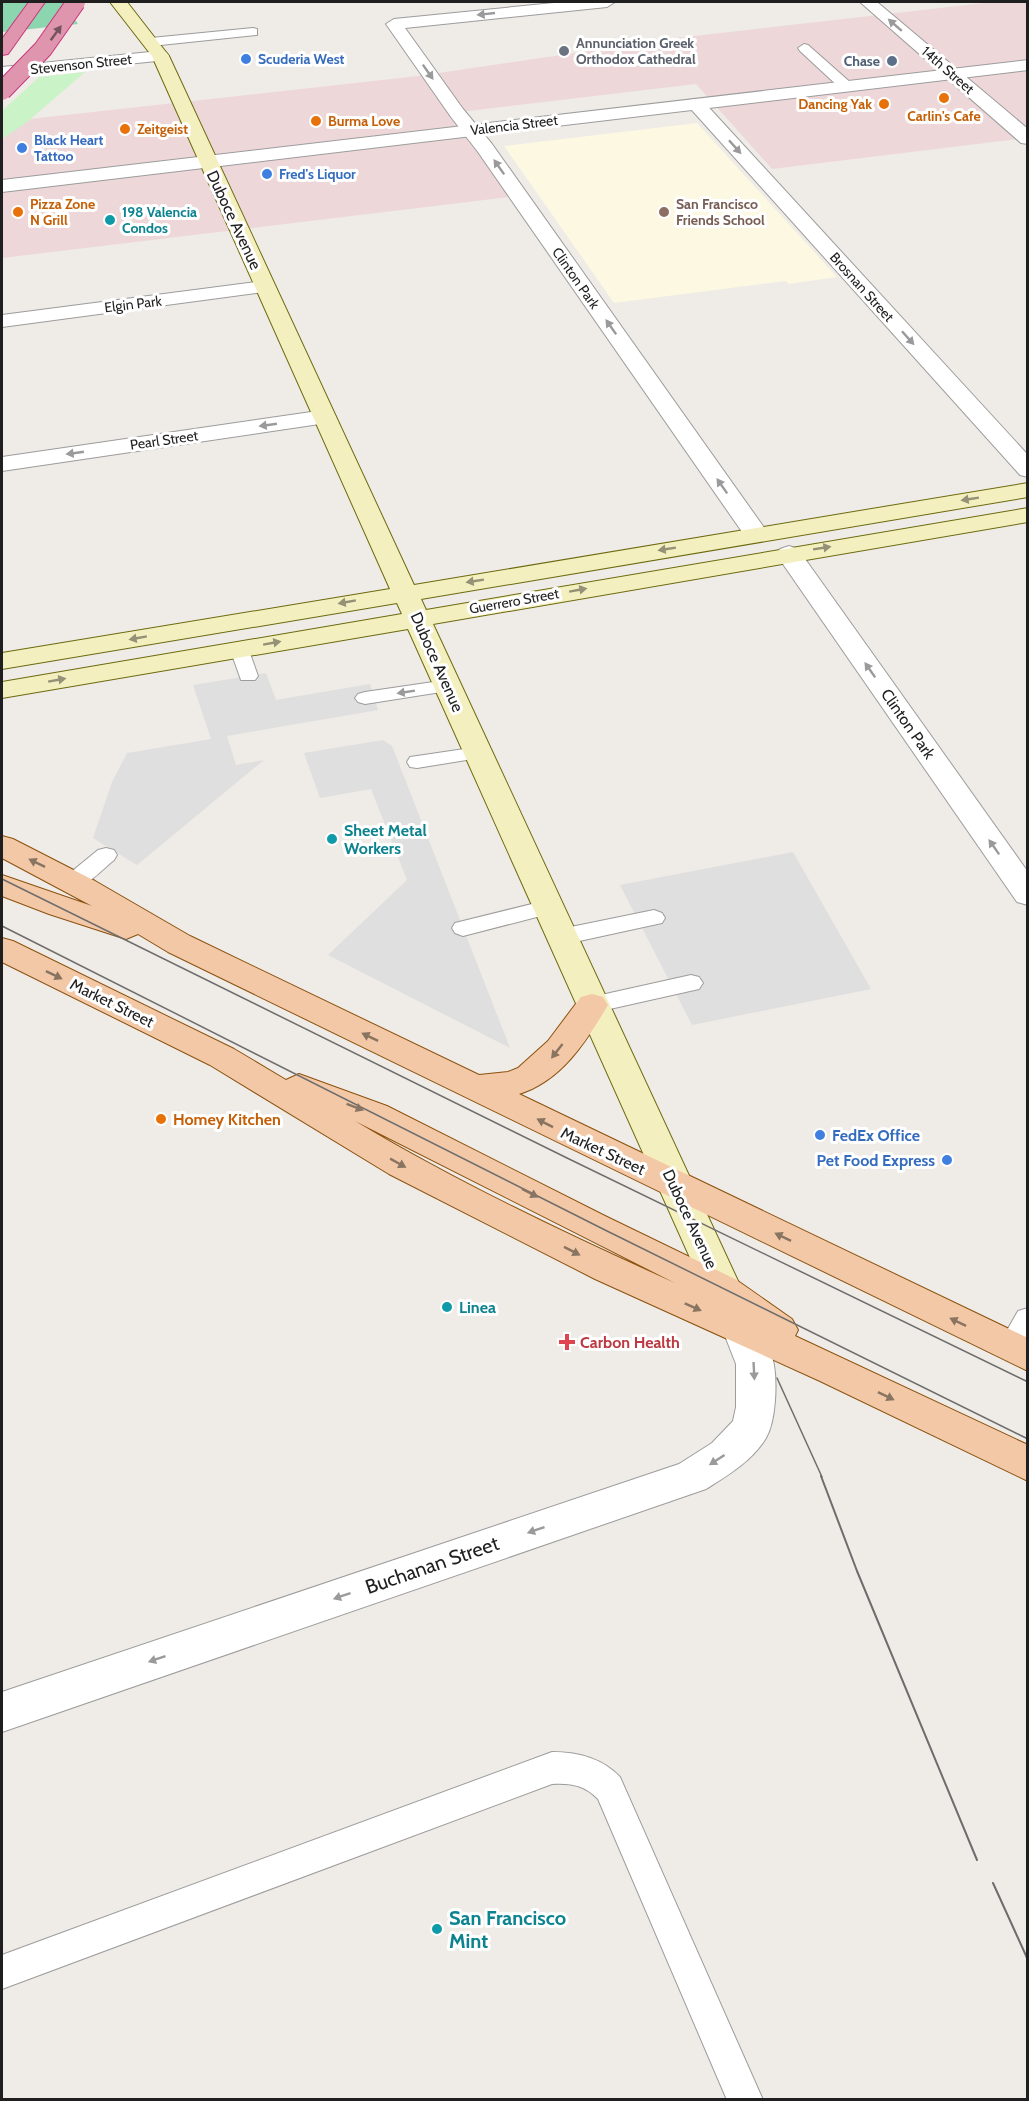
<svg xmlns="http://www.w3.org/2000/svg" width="1029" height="2101" font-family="Cabin,sans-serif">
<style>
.commercial{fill:#eed7d9}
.education{fill:#fcf8e2}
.park{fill:#caf4c7}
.pitch{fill:#8bd6af}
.parking{fill:#dfdfdf}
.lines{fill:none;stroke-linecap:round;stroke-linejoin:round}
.service-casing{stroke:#9c9c9c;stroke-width:2}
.minor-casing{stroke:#9c9c9c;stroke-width:2}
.tertiary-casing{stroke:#9c9c9c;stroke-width:2}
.secondary-casing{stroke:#6c6a0f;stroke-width:2}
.primary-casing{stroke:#8b510e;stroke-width:2}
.motorway-casing{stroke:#ca357d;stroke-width:2}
.service{fill:#fff;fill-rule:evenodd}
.minor{fill:#fff;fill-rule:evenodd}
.tertiary{fill:#fff;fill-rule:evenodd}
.secondary{fill:#f4efbf;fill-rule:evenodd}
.primary{fill:#f3c8a6;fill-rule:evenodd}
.motorway{fill:#df95ad;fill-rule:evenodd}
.tram-far1{stroke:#6d6d6d;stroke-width:1.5}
.tram{stroke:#6d6d6d;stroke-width:2}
.motorway-bridge-casing{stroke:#ca357d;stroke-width:20;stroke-linecap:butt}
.motorway-bridge{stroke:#df95ad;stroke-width:18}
.oneway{fill:#9a9a9a}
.oneway2{fill:#75545f}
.oneway3{fill:#949177}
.oneway4{fill:#897462}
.worship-dot{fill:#6b7280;stroke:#fff;stroke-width:2}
.shop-dot{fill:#3f7fe0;stroke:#fff;stroke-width:2}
.service-dot{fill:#5c6f8a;stroke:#fff;stroke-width:2}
.food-dot{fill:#e8710a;stroke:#fff;stroke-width:2}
.education-dot{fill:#8d6e63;stroke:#fff;stroke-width:2}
.culture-dot{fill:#0f9aa8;stroke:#fff;stroke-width:2}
.health-dot{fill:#e0444e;stroke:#fff;stroke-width:2}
.labels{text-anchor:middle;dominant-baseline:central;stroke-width:6;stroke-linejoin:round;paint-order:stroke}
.far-worship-label{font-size:14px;font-weight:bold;fill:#5b616d;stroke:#fff;text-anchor:start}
.far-shop-label{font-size:14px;font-weight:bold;fill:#366cbe;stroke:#fff;text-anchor:start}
.far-service-label{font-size:14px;font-weight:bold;fill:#4e5e75;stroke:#fff;text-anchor:end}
.far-street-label{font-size:14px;fill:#1f1f1f;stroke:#fff}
.far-food-label{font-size:14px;font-weight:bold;fill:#c56008;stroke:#fff;text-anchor:start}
.far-education-label{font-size:14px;font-weight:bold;fill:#785e54;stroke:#fff;text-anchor:start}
.far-culture-label{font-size:14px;font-weight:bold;fill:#0d838f;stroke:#fff;text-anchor:start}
.street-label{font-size:16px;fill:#1f1f1f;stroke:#fff}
.culture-label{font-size:16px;font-weight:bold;fill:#0d838f;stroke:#fff;text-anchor:start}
.food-label{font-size:16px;font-weight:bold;fill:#c56008;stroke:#fff;text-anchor:start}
.shop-label{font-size:16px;font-weight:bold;fill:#366cbe;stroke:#fff;text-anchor:start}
.health-label{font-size:16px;font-weight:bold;fill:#be3a42;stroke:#fff;text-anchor:start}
.near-street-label{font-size:20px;fill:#1f1f1f;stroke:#fff}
.near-culture-label{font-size:20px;font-weight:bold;fill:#0d838f;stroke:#fff;text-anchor:start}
</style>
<rect width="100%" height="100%" fill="#efebe6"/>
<path class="commercial" d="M993,2H1027V138L772,169L696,84L452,113L509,197L2,258V122L418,76L685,37Z"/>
<path class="education" d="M697,123L837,277L789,284L786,281L614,303L504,146Z"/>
<path class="park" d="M85,72L26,123L2,139V111L39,77Z"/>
<path class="pitch" d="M2,2H62L78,24L2,32Z"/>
<g class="parking">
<path d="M266,673L276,700L370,684L378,710L227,736L236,765L264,760L137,865L93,838L112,782L127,753L211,739L193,685Z"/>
<path d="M383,740L392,746L510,1048L328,955L407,880L371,789L320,798L304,753Z"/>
<path d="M793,852L871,989L692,1025L620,885Z"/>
</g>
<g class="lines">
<g class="service-casing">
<g id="service">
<path d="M253,28L257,29V35L151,46L145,42L151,38Z"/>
<path d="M804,44L808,45L851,83L852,86L851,89H841L800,51L798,48Z"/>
<path d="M240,643L247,645L258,676L255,680H241L230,649L233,645Z"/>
<path d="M447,680L454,682L457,686L454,690L365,704L358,702L355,698L358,694L365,692Z"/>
<path d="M478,747L485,749L488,753L485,757L417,768L410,767L407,762L410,757L417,756Z"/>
<path d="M106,848L114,850L117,855L114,860C100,871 84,892 65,887L62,882L65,877L98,850Z"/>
<path d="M548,900L556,902L559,907L556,912L463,936L455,933L452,928L455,923Z"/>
<path d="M654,910L662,913L665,918L662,923L561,945L553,942L550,937L553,932L561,929Z"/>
<path d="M691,975L699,977L703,983L699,989L592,1013L584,1011L580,1005L584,999L592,997Z"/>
<path d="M1028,1308V1344L1021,1356L1011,1359L1001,1356L997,1348L1018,1311Z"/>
<path d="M552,1752C578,1752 602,1758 620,1777L763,2100H727L598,1799C584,1785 571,1783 552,1784L2,1989V1955Z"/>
</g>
</g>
<g class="minor-casing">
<g id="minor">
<path d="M564,2H615L607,7L405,28L463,109L492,144L765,529L768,534L765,539L756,541L747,539L478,152L451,117L386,24L394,19Z"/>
<path d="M860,2H877L1028,129V144L1021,143Z"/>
<path d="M160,51L166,52L169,56L166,60L2,77V67Z"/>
<path d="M696,99L702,100L1028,455V477L1020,475L690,108L687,104L690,100Z"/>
<path d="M264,281L271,283L274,287L271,291L2,327V315Z"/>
<path d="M325,410L333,412L336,417L333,422L2,471V457Z"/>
<path d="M789,546L798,549L1028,872V905L1017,902L776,554L780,549Z"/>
<path d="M741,1313L754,1317C761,1331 771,1349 774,1365C777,1384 776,1421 766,1438C752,1461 728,1475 706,1489L2,1732V1692L679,1464L712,1443L733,1421L736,1407V1364L722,1328L728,1317Z"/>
</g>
</g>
<g class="tertiary-casing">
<path id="tertiary" d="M1028,60V70L2,192V180Z"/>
</g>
<g class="secondary-casing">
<path id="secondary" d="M110,2H127L169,56L414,585L1028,483V497L421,599L426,610L1028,508V522L433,624L751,1309L745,1320L732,1324L719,1320L713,1309L408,629L2,698V682L402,614L397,603L2,669V653L390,589L152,56Z"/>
</g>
<g class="primary-casing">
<g id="primary">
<path d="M2,836L13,839L95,881L190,936L479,1075L508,1072L518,1068L548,1041L581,997L592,994L603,997L608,1005C586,1042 561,1081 519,1094L1028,1338V1371L168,952L138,934L126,939L49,914L2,896V875L92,906L2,858Z"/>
<path d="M2,938L13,941L234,1049L286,1080L299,1074L387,1106L605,1216L735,1279L792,1319L798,1330L795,1336L1028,1445V1481L820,1381L595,1279L389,1174L210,1065L2,962ZM355,1121L675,1283C566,1234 457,1182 355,1121Z"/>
</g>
</g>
<g class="motorway-casing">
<path id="motorway" d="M29,2H45L8,54L2,55V39Z"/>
</g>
<use href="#service" class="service"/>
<use href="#minor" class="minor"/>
<use href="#tertiary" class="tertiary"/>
<use href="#secondary" class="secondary"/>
<use href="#primary" class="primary"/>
<use href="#motorway" class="motorway"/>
<g class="tram-far1">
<path d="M2,879L567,1158L1028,1382"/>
<path d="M2,926L605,1230L1028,1439"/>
<path d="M777,1378L822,1477"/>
</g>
<g class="tram">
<path d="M821,1476L857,1571L977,1860"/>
<path d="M993,1883L1028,1960"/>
</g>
<g class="motorway-bridge-casing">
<path id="motorway-bridge" d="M2,91L43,49L76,2"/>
</g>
<use href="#motorway-bridge" class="motorway-bridge"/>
</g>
<defs><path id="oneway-solid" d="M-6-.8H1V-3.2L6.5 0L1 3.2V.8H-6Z" transform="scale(1.5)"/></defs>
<g class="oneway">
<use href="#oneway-solid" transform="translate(486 14) rotate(174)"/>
<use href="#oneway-solid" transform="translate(895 25) rotate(-139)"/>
<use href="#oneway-solid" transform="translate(428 72) rotate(55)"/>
<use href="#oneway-solid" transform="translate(735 147) rotate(48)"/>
<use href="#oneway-solid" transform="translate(499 167) rotate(-125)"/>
<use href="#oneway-solid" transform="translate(611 327) rotate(-125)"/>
<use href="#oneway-solid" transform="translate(908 338) rotate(48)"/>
<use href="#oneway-solid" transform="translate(268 425) rotate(172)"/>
<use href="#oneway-solid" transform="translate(75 453) rotate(172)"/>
<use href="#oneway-solid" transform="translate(722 486) rotate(-125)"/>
<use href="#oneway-solid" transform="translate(870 670) rotate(-125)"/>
<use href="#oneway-solid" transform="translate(406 692) rotate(171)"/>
<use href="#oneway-solid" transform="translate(994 847) rotate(-125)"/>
<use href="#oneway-solid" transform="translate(754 1371) rotate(87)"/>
<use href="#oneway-solid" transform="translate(717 1460) rotate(147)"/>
<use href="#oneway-solid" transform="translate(536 1530) rotate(161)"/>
<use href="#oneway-solid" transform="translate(342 1596) rotate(161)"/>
<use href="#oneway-solid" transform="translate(157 1659) rotate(161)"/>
</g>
<use class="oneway2" href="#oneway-solid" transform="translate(56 33) rotate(-54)"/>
<g class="oneway3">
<use href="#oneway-solid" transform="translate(970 499) rotate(171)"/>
<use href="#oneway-solid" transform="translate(822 548) rotate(-9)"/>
<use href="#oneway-solid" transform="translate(667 549) rotate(171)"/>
<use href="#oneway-solid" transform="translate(475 581) rotate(171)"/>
<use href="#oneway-solid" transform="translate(578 590) rotate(-10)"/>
<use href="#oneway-solid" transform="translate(347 602) rotate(170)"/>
<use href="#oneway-solid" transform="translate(138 638) rotate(170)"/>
<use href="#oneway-solid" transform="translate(272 643) rotate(-10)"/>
<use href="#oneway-solid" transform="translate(57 680) rotate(-10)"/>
</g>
<g class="oneway4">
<use href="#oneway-solid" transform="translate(37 863) rotate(-154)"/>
<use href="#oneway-solid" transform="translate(54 975) rotate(26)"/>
<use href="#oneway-solid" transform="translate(370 1037) rotate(-154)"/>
<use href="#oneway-solid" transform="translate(557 1051) rotate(128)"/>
<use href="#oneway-solid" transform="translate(355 1107) rotate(21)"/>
<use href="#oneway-solid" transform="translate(545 1123) rotate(-153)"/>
<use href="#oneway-solid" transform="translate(398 1163) rotate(29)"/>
<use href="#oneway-solid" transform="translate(530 1193) rotate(27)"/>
<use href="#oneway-solid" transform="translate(783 1237) rotate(-154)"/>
<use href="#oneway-solid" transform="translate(572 1251) rotate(27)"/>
<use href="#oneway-solid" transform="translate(693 1307) rotate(24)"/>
<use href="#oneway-solid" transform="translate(958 1322) rotate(-154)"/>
<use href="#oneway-solid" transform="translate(886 1396) rotate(26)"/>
</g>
<circle class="worship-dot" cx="564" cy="51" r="6"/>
<g class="shop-dot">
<circle cx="246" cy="59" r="6"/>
<circle cx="22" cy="148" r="6"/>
<circle cx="267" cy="174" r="6"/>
<circle cx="820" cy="1135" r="6"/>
<circle cx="947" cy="1160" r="6"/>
</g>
<circle class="service-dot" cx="892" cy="61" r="6"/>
<g class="food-dot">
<circle cx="944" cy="98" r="6"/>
<circle cx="884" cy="104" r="6"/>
<circle cx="316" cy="121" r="6"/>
<circle cx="125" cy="129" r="6"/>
<circle cx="18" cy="212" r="6"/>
<circle cx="161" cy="1119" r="6"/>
</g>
<circle class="education-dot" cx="664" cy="212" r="6"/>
<g class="culture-dot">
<circle cx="110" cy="220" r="6"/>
<circle cx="332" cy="839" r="6"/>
<circle cx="447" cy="1307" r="6"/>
<circle cx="437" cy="1929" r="6"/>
</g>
<path class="health-dot" d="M564 1333h6v6h6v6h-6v6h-6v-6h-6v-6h6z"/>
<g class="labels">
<g class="far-worship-label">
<text x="576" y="43">Annunciation Greek<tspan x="576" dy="16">Orthodox Cathedral</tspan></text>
</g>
<g class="far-shop-label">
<text x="258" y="59">Scuderia West</text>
<text x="34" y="140">Black Heart<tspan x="34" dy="16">Tattoo</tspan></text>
<text x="279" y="174">Fred's Liquor</text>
</g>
<g class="far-service-label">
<text x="880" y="61">Chase</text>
</g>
<g class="far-street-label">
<text transform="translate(81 64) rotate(-6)">Stevenson Street</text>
<text transform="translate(948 70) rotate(41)">14th Street</text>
<text transform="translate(514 125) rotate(-7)">Valencia Street</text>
<text transform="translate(576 278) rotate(55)">Clinton Park</text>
<text transform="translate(862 287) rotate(48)">Brosnan Street</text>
<text transform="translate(133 304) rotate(-7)">Elgin Park</text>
<text transform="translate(164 440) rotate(-8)">Pearl Street</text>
<text transform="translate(514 601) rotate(-10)">Guerrero Street</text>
</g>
<g class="far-food-label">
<text x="872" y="104" text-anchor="end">Dancing Yak</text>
<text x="944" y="116" text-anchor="middle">Carlin's Cafe</text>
<text x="328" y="121">Burma Love</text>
<text x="137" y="129">Zeitgeist</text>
<text x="30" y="204">Pizza Zone<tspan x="30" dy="16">N Grill</tspan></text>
</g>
<g class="far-education-label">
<text x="676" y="204">San Francisco<tspan x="676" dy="16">Friends School</tspan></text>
</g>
<g class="far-culture-label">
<text x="122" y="212">198 Valencia<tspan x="122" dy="16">Condos</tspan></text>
</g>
<g class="street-label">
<text transform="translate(234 220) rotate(65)">Duboce Avenue</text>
<text transform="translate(437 662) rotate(66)">Duboce Avenue</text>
<text transform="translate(908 724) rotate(55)">Clinton Park</text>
<text transform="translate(112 1003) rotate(26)">Market Street</text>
<text transform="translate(603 1151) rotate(25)">Market Street</text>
<text transform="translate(690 1219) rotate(65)">Duboce Avenue</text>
</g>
<g class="culture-label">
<text x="344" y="830">Sheet Metal<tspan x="344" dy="18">Workers</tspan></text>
<text x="459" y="1307">Linea</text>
</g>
<g class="food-label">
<text x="173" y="1119">Homey Kitchen</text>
</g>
<g class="shop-label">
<text x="832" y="1135">FedEx Office</text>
<text x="935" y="1160" text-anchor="end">Pet Food Express</text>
</g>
<g class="health-label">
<text x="580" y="1342">Carbon Health</text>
</g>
<g class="near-street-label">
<text transform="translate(432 1565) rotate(-19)">Buchanan Street</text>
</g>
<g class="near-culture-label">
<text x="449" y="1918">San Francisco<tspan x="449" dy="23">Mint</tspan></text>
</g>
</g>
<rect width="1029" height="2101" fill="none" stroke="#1f1f1f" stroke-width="6"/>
</svg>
